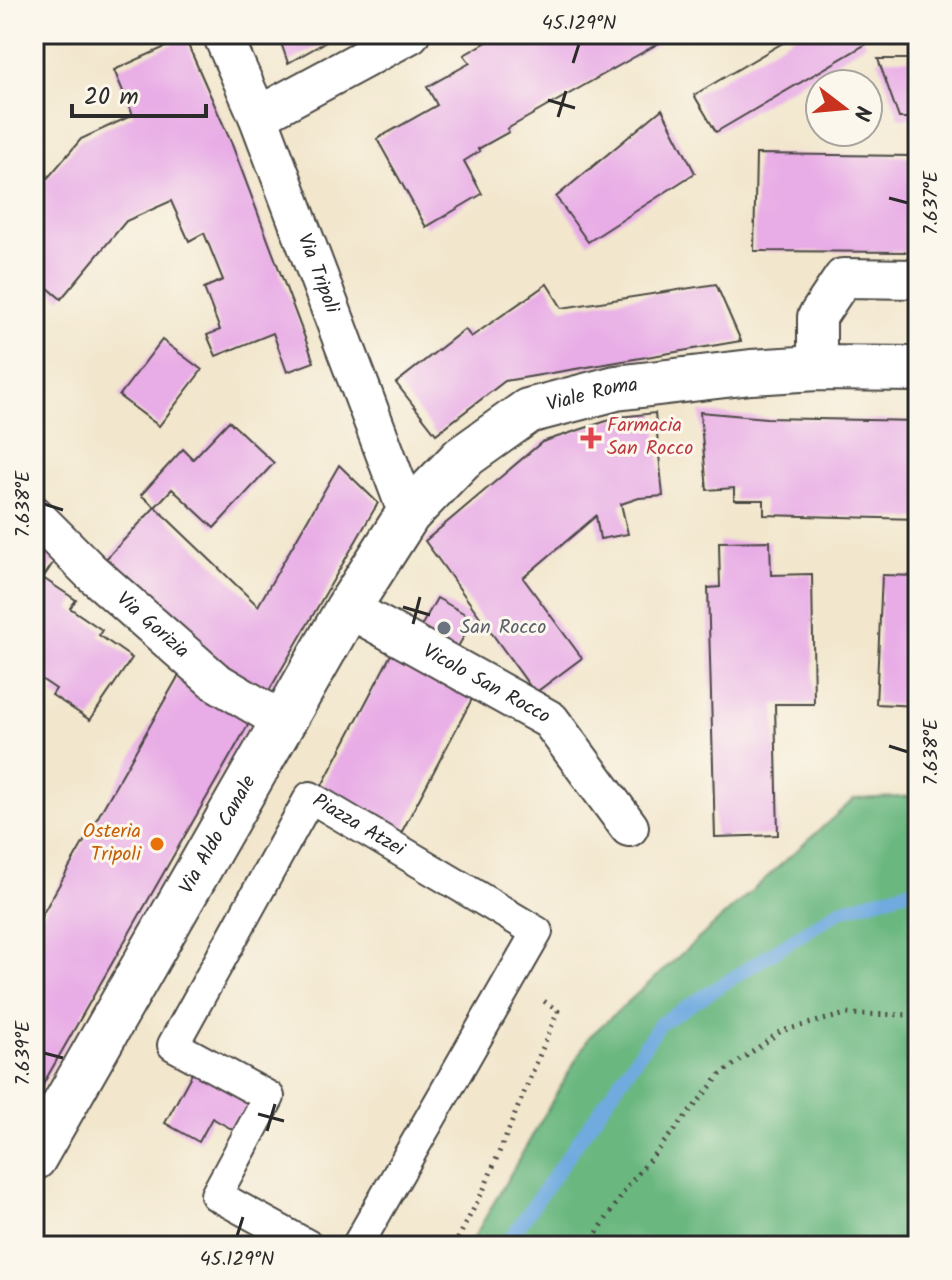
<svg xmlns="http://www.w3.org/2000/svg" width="952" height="1280" font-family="Kalam,sans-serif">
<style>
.forest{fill:#6ab780;stroke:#4a7156;stroke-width:2}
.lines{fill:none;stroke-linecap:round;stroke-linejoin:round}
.stream{stroke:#6faadf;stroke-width:14}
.building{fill:#e8ace6}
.pedestrian-casing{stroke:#494743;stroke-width:34}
.minor-casing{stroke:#494743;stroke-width:42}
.tertiary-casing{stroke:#494743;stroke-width:48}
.path{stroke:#494743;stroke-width:5;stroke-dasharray:2 6;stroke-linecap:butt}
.pedestrian{stroke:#fff;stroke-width:30}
.minor{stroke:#fff;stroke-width:38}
.tertiary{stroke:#fff;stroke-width:44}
.ticks{fill:none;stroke:#2b2b2b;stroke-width:3}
.health-dot{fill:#e0444e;stroke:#fbf7ec;stroke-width:3}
.worship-dot{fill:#6b7280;stroke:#fbf7ec;stroke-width:3}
.food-dot{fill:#e8710a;stroke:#fbf7ec;stroke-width:3}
.labels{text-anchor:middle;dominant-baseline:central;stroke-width:6;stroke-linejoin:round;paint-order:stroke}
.street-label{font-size:20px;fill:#2b2b2b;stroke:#fbf7ec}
.health-label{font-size:20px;fill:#be3a42;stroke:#fbf7ec;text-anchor:start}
.worship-label{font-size:20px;fill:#5b616d;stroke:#fbf7ec;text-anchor:start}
.food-label{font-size:20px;fill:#c56008;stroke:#fbf7ec;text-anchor:end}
.neatline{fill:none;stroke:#2b2b2b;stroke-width:3}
.ticks-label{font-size:20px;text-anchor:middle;fill:#2b2b2b}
</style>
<rect width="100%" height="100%" fill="#fbf7ec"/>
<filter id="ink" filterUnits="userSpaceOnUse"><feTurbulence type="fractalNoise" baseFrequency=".0125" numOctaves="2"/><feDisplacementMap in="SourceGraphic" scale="16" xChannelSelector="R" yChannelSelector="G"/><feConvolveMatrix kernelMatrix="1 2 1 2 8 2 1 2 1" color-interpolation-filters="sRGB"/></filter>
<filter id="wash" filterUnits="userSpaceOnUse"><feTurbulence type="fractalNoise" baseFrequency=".006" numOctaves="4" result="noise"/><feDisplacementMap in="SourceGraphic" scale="32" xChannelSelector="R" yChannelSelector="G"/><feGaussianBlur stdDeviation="1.8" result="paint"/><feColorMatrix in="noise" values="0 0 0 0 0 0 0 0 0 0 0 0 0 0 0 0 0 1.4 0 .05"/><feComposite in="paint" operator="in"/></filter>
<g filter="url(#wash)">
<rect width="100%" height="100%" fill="#f2e6cc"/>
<path class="forest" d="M918,796V1246H469L589,1037L854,799Z"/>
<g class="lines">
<path class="stream" d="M505,1246L660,1024L840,910L918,888"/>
</g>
<g id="blocks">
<g class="building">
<path d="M278,34H340L288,63Z"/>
<path d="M501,34H675L507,129L509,132L478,149L480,151L464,161L482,194L426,227L377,139L437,105L427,87L470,63L464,55Z"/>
<path d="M798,34H861L866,44L716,132L694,95Z"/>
<path d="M915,34H918V118H899L878,59H915Z"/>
<path d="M185,38L231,142L314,362L287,372L273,333L216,356L207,335L220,330L204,288L223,280L204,233L189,241L171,201L126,221L61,299L34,276V194L81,139L133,115L114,70Z"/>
<path d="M662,109L695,173L588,242L556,197Z"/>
<path d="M756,154L910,156L909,252L754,251Z"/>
<path d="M547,284L562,308L716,284L741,341L505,381L436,434L396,383L465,329L471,337Z"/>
<path d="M162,340L202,370L159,426L119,396Z"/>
<path d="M700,412L766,418L918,421V519L764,515V500H734V488L707,490Z"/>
<path d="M655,413L663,496L639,498L621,504L628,534L600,539L596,516L523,578L582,658L535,693L425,541L542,442L619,417Z"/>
<path d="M229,421L274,463L214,528L172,489L155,507L141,495L183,449L193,459Z"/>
<path d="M339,465L378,503L266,696L221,671L103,562L155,507L258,606Z"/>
<path d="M34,534L57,557L43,578L76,600L70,608L102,630L99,635L132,658L90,720L52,695L56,689L34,674Z"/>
<path d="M770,541L771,575L812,574L814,704H775L778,835L715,837L708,588L720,587L719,542Z"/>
<path d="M882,575L918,576V706L876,704Z"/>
<path d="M437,598L474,619L452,657L415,637Z"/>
<path d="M397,643L479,686L398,839L316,797Z"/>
<path d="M179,675L252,718L38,1093L34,1091V929Z"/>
<path d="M195,1068L265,1097L244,1136L212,1118L199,1142L165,1123Z"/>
</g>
</g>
</g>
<g filter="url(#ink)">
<use href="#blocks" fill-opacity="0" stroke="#494743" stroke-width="2"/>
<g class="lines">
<g class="pedestrian-casing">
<g id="pedestrian">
<path id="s1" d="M309,1246L216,1195L269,1097L173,1045L310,797L537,932L357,1246"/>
</g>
</g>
<g class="minor-casing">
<g id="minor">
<path id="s2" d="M222,34L258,116L408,514"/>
<path d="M258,116L410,34"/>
<path d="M817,368V317L843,278L918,279"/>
<path id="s3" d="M34,515L90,571L215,681L282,721"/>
<path id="s4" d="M348,608L550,720L629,827"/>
</g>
</g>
<g class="tertiary-casing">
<g id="tertiary">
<path id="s5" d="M34,1158L348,608L408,514L462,458L528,411L616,388L751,372L817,368L918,369"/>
</g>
</g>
<g class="path">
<path d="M454,1246L483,1191L558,1011L541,999"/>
<path d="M588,1246L631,1182L721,1074L781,1031L846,1014L918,1015"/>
</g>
<use href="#pedestrian" class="pedestrian"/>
<use href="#minor" class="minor"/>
<use href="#tertiary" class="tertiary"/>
</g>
</g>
<path class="ticks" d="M573,63L579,44M548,100L575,108M558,117L566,91M889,198L908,203M44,504L63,510M403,607L430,615M413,624L420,597M889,746L908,752M44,1053L63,1058M258,1114L284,1121M267,1131L275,1104M237,1236L243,1217"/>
<path class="health-dot" d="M587 426h8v8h8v8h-8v8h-8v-8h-8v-8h8z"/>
<circle class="worship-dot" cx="444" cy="628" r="8"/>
<circle class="food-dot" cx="157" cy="844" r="8"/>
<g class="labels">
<g class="street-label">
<text stroke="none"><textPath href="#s2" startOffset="258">Via Tripoli</textPath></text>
<text stroke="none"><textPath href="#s5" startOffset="970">Viale Roma</textPath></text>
<text stroke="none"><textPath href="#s3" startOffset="162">Via Gorizia</textPath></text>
<text stroke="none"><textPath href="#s4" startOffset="158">Vicolo San Rocco</textPath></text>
<text stroke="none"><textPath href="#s1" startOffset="666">Piazza Atzei</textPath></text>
<text stroke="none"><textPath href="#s5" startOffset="372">Via Aldo Canale</textPath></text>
</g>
<g class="health-label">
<text x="607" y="426">Farmacia<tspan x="607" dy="23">San Rocco</tspan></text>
</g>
<g class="worship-label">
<text x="460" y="628">San Rocco</text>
</g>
<g class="food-label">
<text x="141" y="832">Osteria<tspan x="141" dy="23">Tripoli</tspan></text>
</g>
</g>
<rect width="952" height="1280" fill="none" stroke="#fbf7ec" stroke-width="88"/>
<g transform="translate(844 108) rotate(106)"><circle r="38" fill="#fbf7ec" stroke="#a8a59f" stroke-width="2"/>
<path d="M0-6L14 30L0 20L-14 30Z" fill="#c8321e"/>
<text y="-12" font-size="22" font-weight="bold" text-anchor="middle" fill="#2b2b2b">N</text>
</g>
<path d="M72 104v12h134v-12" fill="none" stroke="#2b2b2b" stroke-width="4"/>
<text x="84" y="104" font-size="24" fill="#2b2b2b" stroke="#fbf7ec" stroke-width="6" paint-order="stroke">20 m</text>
<rect x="44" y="44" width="864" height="1192" class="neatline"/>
<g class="ticks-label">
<text x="579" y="29">45.129°N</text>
<text transform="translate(930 203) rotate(-90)" y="7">7.637°E</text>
<text transform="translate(22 504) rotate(-90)" y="7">7.638°E</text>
<text transform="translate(930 752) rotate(-90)" y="7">7.638°E</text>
<text transform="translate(22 1053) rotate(-90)" y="7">7.639°E</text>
<text x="237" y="1265">45.129°N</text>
</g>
</svg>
